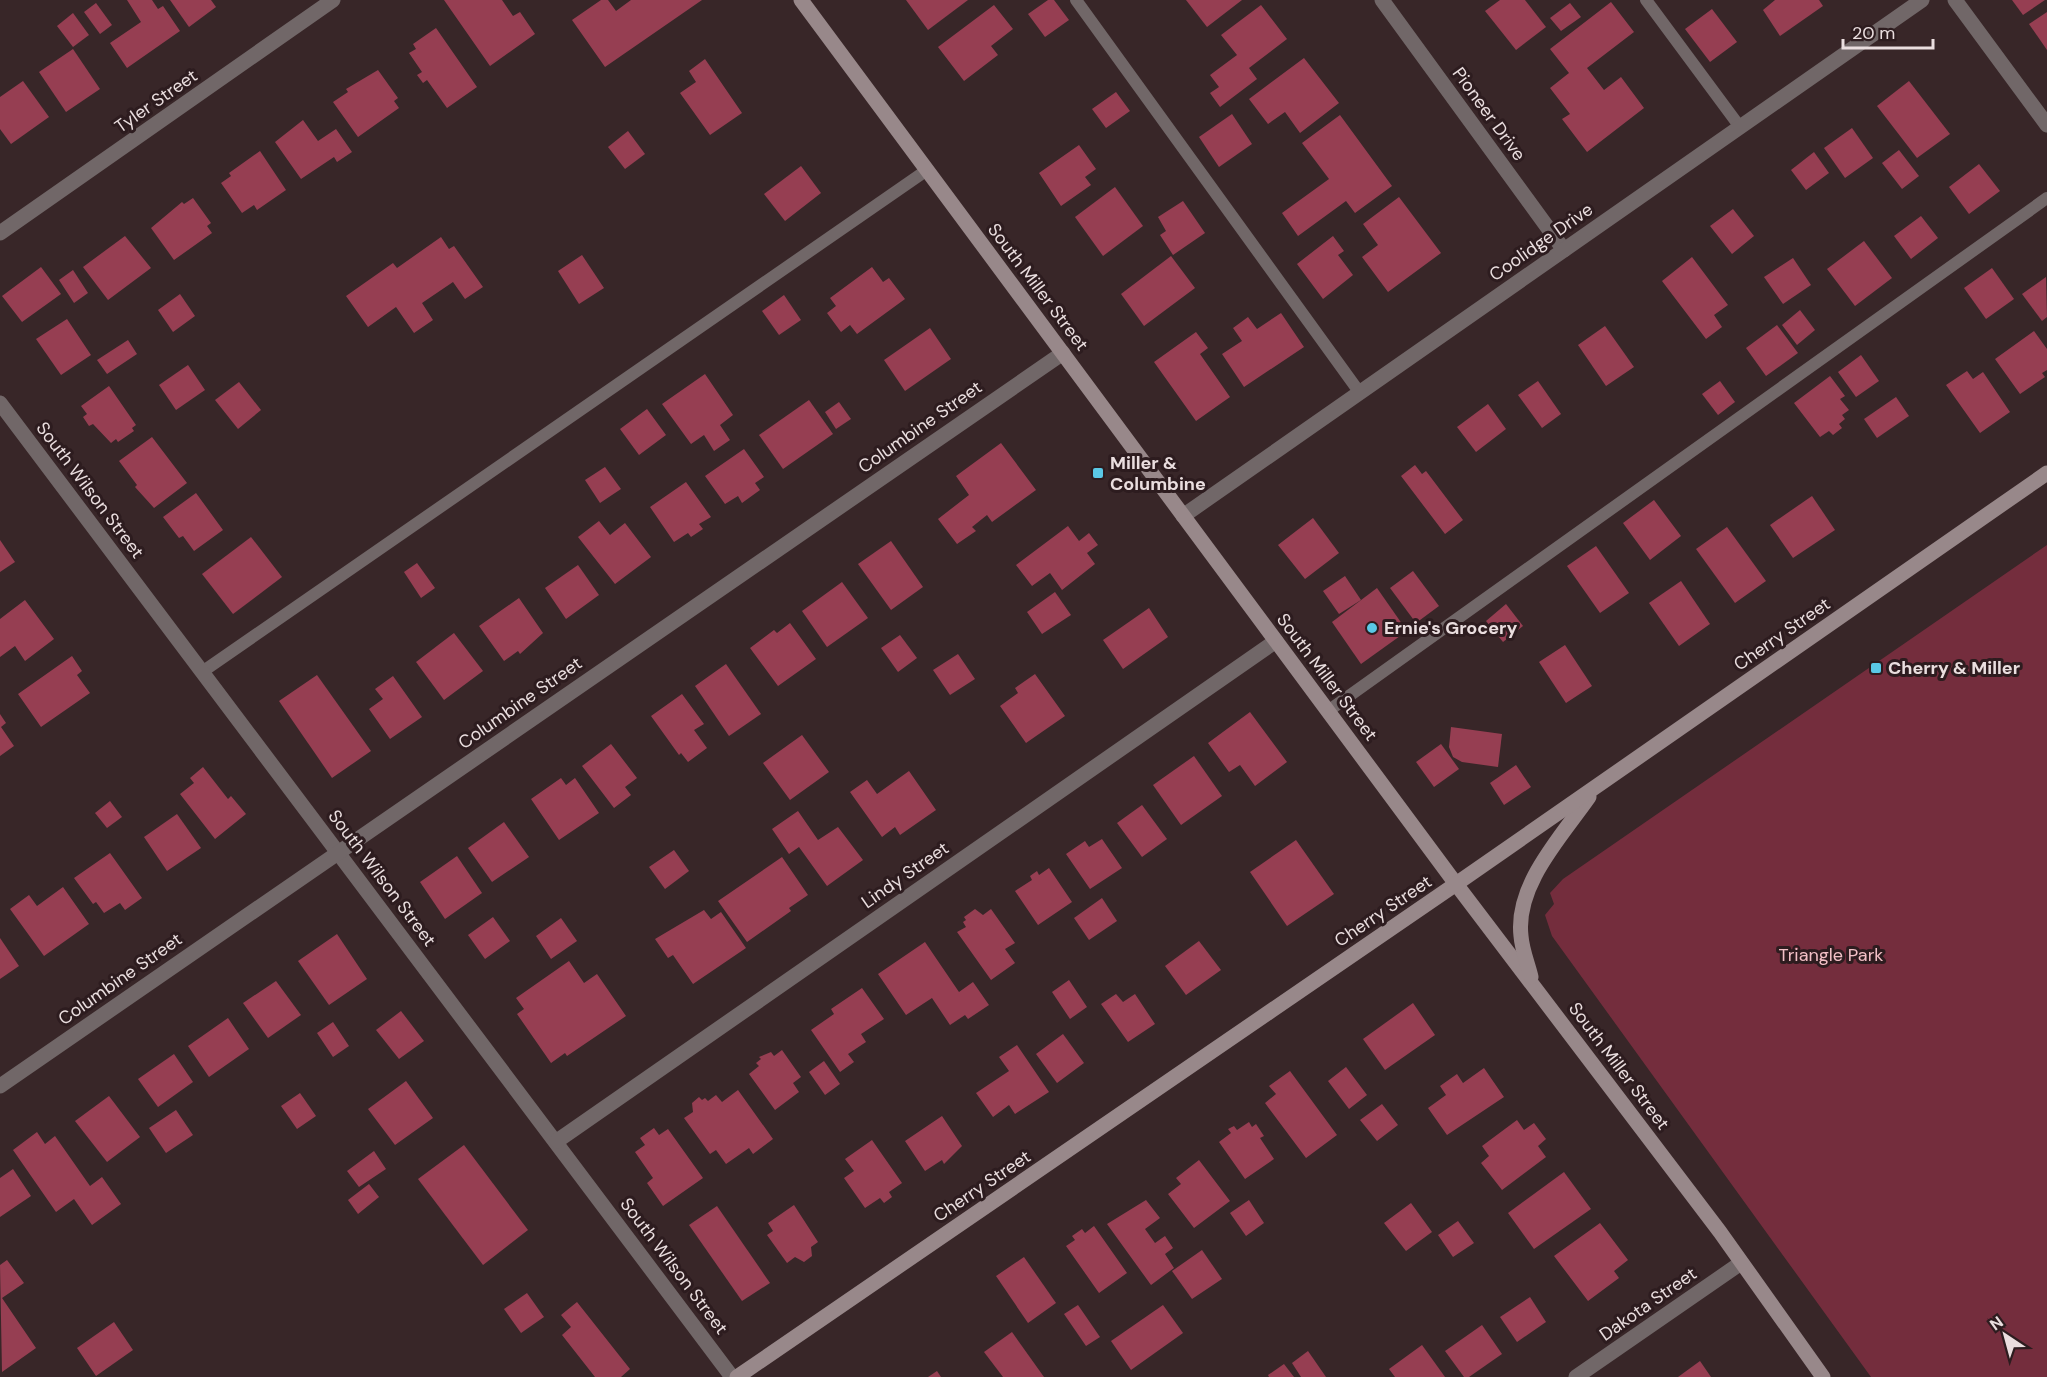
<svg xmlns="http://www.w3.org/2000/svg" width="2047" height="1377" font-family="'DM Sans',sans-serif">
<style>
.green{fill:#742d3d}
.building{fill:#963e52}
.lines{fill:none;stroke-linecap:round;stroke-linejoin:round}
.service{stroke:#716768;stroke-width:12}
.minor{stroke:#716768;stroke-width:15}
.secondary{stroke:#98888a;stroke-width:15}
.poi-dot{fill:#5ac8e6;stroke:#2d1c1f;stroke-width:2}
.labels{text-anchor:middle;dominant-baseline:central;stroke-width:6;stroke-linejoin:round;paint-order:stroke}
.street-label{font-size:18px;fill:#eadedf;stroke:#2d1c1f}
.poi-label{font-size:18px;font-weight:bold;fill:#eadedf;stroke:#2d1c1f;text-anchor:start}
.park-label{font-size:18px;fill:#f3c0c7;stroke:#2d1c1f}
</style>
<rect width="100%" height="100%" fill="#382628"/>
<path class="green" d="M2047,545V1377H1871L1552,936L1545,915L1554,904L1550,893L1563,879Z"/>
<g class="building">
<path d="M127,0H152L158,9L163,6L180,31L127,68L110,43L141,22Z"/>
<path d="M170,0H211L216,7L189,27Z"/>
<path d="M444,0H502L513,16L520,12L535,34L490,66Z"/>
<path d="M601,0H608L616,11L631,0H702L605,67L572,20Z"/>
<path d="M906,0H968L928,30Z"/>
<path d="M1048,0H1054L1069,20L1045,37L1028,14Z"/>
<path d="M1186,0H1242L1207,27Z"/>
<path d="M1500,0H1525L1546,27L1516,50L1485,11Z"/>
<path d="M1775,0H1819L1823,6L1780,36L1763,10Z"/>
<path d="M2012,0H2045L2023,15Z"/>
<path d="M1611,2L1634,32L1587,68L1604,90L1621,77L1644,108L1587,152L1562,119L1570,114L1550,88L1569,73L1550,49Z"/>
<path d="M96,3L112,25L100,34L84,12Z"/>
<path d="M1570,3L1581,17L1561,31L1550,18Z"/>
<path d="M994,5L1013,29L991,46L998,55L964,81L938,47Z"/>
<path d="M1261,5L1287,39L1249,68L1257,79L1220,107L1210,93L1219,87L1210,75L1237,55L1221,35Z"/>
<path d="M1712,9L1737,42L1710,62L1685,29Z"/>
<path d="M2047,12V50L2029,24Z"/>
<path d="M73,13L89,35L73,47L57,26Z"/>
<path d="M436,28L477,87L447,108L427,80L423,83L417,75L422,72L409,53L416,49L413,44Z"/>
<path d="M73,49L100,89L66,112L39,72Z"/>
<path d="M1304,58L1339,103L1300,133L1285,112L1268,124L1249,99Z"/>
<path d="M705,59L742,113L710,135L680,93L696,82L689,71Z"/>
<path d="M378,70L398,98L394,101L399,108L358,137L333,102L348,92L346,89Z"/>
<path d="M23,81L49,117L11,144L0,129V97Z"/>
<path d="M1909,81L1950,134L1917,158L1877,106Z"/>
<path d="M1116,92L1130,111L1106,128L1092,109Z"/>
<path d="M1232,114L1252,144L1219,167L1199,137Z"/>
<path d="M1340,115L1392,186L1355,213L1346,201L1298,236L1282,213L1329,179L1302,143Z"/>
<path d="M303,120L318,141L336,129L352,152L337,162L334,157L301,179L275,142Z"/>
<path d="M1852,128L1873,158L1845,178L1824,148Z"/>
<path d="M628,131L645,154L625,169L608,147Z"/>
<path d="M1079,145L1096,169L1085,177L1091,185L1061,206L1039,173Z"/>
<path d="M1899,150L1919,176L1902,189L1882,163Z"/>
<path d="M260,151L286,190L257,210L254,205L242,213L221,183L231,176L229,173Z"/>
<path d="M1814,152L1829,173L1806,190L1791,170Z"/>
<path d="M1979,164L2000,191L1969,214L1949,187Z"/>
<path d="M801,166L821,193L785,221L764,194Z"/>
<path d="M1115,187L1143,226L1103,256L1075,217Z"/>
<path d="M1399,197L1441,253L1388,292L1362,257L1378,245L1363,224Z"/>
<path d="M193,198L211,223L207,226L212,233L174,260L151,228L182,202L184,204Z"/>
<path d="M1183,201L1205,233L1173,255L1160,235L1166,231L1158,217Z"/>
<path d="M1733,209L1754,236L1732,254L1710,226Z"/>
<path d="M1921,216L1938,238L1911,259L1894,236Z"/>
<path d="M125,236L151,268L108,300L83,267Z"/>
<path d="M1333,236L1344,251L1338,255L1353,275L1323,299L1297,264Z"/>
<path d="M441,237L449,249L454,246L483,287L465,299L453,282L422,303L433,320L414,333L396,307L368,327L346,296L393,263L397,268Z"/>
<path d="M1864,241L1892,278L1855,306L1827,269Z"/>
<path d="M582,255L604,288L579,304L558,271Z"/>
<path d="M1171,256L1195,288L1144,326L1121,294Z"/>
<path d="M1692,257L1728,305L1714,315L1722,327L1706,339L1662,281Z"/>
<path d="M1793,258L1811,285L1783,304L1764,277Z"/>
<path d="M41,267L61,294L22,322L2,296Z"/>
<path d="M872,267L883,282L889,278L905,299L857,334L850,325L841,332L827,313L836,306L830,298Z"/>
<path d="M1992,268L2014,299L1986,319L1964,288Z"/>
<path d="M73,270L88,293L74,303L59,280Z"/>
<path d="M2046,277L2047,317L2042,321L2022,294Z"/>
<path d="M180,294L195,316L173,332L158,310Z"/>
<path d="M784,295L801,320L779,335L762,311Z"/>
<path d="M1800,310L1815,330L1797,345L1782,325Z"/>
<path d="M1281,313L1304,347L1244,387L1222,354L1242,341L1233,328L1248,317L1257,329Z"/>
<path d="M67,319L91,355L61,375L36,339Z"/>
<path d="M1777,325L1798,353L1766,376L1746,348Z"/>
<path d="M1605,326L1634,367L1606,386L1578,345Z"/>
<path d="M930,328L951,359L905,391L884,360Z"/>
<path d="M2034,331L2047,349V370L2042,373L2045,377L2020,394L1995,359Z"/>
<path d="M1196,332L1208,348L1200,354L1230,397L1196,421L1154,362Z"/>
<path d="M128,340L137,354L107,374L97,360Z"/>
<path d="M1861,355L1879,381L1856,397L1838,372Z"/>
<path d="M188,365L205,390L176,410L159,385Z"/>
<path d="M1967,371L1973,379L1983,372L2010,412L1980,433L1946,385Z"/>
<path d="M705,374L733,415L720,425L730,440L714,451L704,435L691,444L662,404Z"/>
<path d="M1830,376L1845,396L1840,399L1849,410L1842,415L1845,419L1839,424L1842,428L1833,435L1829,431L1820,437L1794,403Z"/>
<path d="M1538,381L1561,414L1542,428L1518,395Z"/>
<path d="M1720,381L1735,402L1718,415L1702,394Z"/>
<path d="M239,382L261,410L238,429L215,400Z"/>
<path d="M109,386L136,425L132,428L134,431L118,442L116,439L111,443L93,424L89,426L83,417L87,414L81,406Z"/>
<path d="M1896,397L1909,416L1877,438L1864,419Z"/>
<path d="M809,400L833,434L783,469L759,435Z"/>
<path d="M839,402L851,419L836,429L825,412Z"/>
<path d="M1488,404L1506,429L1476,452L1457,427Z"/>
<path d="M647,409L666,435L639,455L620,429Z"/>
<path d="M152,437L187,483L154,508L135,487L137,485L119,461Z"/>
<path d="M1001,443L1036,490L992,522L987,515L972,527L976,531L957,544L938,519L969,495L956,476Z"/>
<path d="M744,449L764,477L755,483L760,490L742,503L738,496L725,504L705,476Z"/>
<path d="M1415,465L1422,474L1426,471L1463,520L1445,534L1401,476Z"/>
<path d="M605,467L621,489L600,503L585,480Z"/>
<path d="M686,482L711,517L699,524L703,529L691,537L688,533L674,542L650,507Z"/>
<path d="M196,493L223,530L194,551L183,536L179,538L163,517Z"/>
<path d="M1812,496L1835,530L1793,558L1770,525Z"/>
<path d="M1654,500L1681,536L1650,560L1623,523Z"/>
<path d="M1313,518L1339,553L1305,579L1278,545Z"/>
<path d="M599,521L610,535L625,523L651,557L615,584L578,537Z"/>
<path d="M1068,526L1079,541L1089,533L1098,545L1087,553L1095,564L1062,590L1050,573L1032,586L1016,565Z"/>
<path d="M1727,527L1766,581L1735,603L1696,549Z"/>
<path d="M251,537L282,577L233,614L202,574Z"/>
<path d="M0,540L15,562L0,572Z"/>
<path d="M891,541L923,587L891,610L858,564Z"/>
<path d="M1596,546L1629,593L1600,613L1567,566Z"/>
<path d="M417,563L435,588L421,598L404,572Z"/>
<path d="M578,565L599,595L566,619L545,588Z"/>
<path d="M1413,571L1439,606L1416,623L1390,588Z"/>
<path d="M1345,576L1361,600L1339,614L1323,591Z"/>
<path d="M1681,581L1710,624L1679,646L1649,603Z"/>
<path d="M842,582L868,618L827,647L802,611Z"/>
<path d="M1377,588L1407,631L1361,664L1332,622Z"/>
<path d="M1055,592L1071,615L1042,634L1027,612Z"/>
<path d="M519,598L543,633L520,654L518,651L504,661L479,626Z"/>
<path d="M25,600L54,639L25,661L15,646L0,657V619Z"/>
<path d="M1506,604L1523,626L1503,642L1486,621Z"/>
<path d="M1149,608L1168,637L1123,669L1103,640Z"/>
<path d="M790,623L816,659L778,686L750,648L774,630L777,633Z"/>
<path d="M454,633L483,671L444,700L416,662Z"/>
<path d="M900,635L917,658L898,672L881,648Z"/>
<path d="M1565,645L1592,686L1566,703L1539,662Z"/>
<path d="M958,654L975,679L950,695L933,670Z"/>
<path d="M72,656L82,671L77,675L90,693L41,727L18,694Z"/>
<path d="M726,664L761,714L729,736L695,686Z"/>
<path d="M1035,674L1065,716L1026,743L1000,706L1018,693L1015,688Z"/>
<path d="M317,675L371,751L332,778L279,701Z"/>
<path d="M393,676L422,717L390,739L369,709L383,699L375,689Z"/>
<path d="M682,694L704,724L694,730L707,748L688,762L681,753L679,755L651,716Z"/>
<path d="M1250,712L1287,762L1255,786L1240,765L1229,772L1208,743Z"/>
<path d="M0,714L6,723L1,727L14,746L0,756Z"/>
<path d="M1451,727L1502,734L1498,767L1462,762L1453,757L1449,747Z"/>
<path d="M802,735L829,772L790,800L763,763Z"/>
<path d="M611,744L637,778L625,787L631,795L614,808L582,766Z"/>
<path d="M1441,744L1459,769L1434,787L1416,762Z"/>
<path d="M1194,756L1222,796L1181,825L1153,785Z"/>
<path d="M1516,765L1531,787L1504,805L1490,783Z"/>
<path d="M203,767L228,799L231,796L246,814L215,839L180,794L194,783L190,778Z"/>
<path d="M909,771L936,810L900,835L895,827L882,837L850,792L867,780L877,794Z"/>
<path d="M561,778L566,785L575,778L599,813L559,840L531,799Z"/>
<path d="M110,801L122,817L107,828L95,813Z"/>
<path d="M1142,805L1167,839L1142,857L1117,823Z"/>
<path d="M798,811L818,840L838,827L863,860L827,886L799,847L789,854L772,829Z"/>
<path d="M177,814L201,848L167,871L144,837Z"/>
<path d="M504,822L529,857L492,882L468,848Z"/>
<path d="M1102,839L1122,868L1090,889L1066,854L1085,841L1089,847Z"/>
<path d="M1296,840L1334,894L1287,926L1250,872Z"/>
<path d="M674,850L689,871L665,889L649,867Z"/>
<path d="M110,853L142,898L125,910L120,903L104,913L96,902L93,904L74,878Z"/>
<path d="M457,856L482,893L445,919L420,882Z"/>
<path d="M782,857L808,895L789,908L791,911L747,942L718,901Z"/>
<path d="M1049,868L1072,902L1038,925L1015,891L1032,880L1030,876L1037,871L1039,875Z"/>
<path d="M63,887L89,924L44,956L10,909L29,895L37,906Z"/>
<path d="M1102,898L1117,921L1089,940L1074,918Z"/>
<path d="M975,909L983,915L991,909L1015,943L1005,949L1015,963L991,980L957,932L966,927L963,922L966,920L964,917Z"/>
<path d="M704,910L711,919L721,912L746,948L693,984L673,955L668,958L655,939Z"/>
<path d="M493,917L510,941L485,959L468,935Z"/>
<path d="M561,918L577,941L551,959L536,936Z"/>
<path d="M337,934L367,979L329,1005L298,961Z"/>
<path d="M0,938L19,966L0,979Z"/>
<path d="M1199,941L1221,970L1186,995L1165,966Z"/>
<path d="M925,942L959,992L973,982L989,1005L968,1019L965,1015L950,1025L932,998L906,1015L878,974Z"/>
<path d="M569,961L584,983L597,974L626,1016L567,1056L565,1053L551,1063L517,1014L524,1009L516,998Z"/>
<path d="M1069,980L1087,1007L1070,1019L1052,992Z"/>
<path d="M276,981L301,1015L268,1038L243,1003Z"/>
<path d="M862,988L884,1019L861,1034L866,1042L848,1054L854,1062L840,1072L811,1030L834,1014L831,1009Z"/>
<path d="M1116,994L1123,1002L1135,994L1155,1024L1128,1042L1101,1004Z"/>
<path d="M1413,1003L1435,1035L1385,1070L1363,1039Z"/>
<path d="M401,1011L424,1041L399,1059L376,1030Z"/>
<path d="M228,1018L249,1049L209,1077L188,1046Z"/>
<path d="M333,1022L349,1046L333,1057L317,1033Z"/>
<path d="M1063,1034L1084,1063L1057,1083L1036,1054Z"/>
<path d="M1017,1045L1049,1092L1015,1114L1009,1105L993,1117L976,1093L1009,1071L999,1057Z"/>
<path d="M782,1050L801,1077L793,1083L799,1092L775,1110L749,1074L759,1066L756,1063L761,1059L759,1057L771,1052L774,1056Z"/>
<path d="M174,1054L193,1082L158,1107L138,1079Z"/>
<path d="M824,1061L840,1084L825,1095L809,1072Z"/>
<path d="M1346,1067L1367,1095L1349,1109L1328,1081Z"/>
<path d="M1484,1068L1504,1097L1447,1135L1428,1108L1446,1095L1440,1086L1457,1074L1463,1083Z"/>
<path d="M1290,1071L1337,1135L1306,1158L1265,1103L1276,1094L1269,1086Z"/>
<path d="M406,1081L433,1118L395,1145L368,1109Z"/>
<path d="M738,1090L773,1139L753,1154L749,1148L726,1164L716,1150L710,1154L684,1118L693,1112L692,1103L699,1097L702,1100L705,1098L708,1101L716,1095L722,1102Z"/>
<path d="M300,1093L316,1116L297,1129L281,1106Z"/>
<path d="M109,1096L140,1137L107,1162L75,1121Z"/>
<path d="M1382,1104L1398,1125L1377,1141L1360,1120Z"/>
<path d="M176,1110L193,1135L166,1153L149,1128Z"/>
<path d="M942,1116L962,1146L944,1164L942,1160L925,1171L905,1141Z"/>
<path d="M1517,1120L1524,1130L1534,1123L1546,1139L1538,1146L1546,1157L1502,1190L1481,1163L1489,1156L1482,1146Z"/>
<path d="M1249,1122L1252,1127L1256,1124L1264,1136L1260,1138L1274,1159L1245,1179L1219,1142L1231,1133L1228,1129L1234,1126L1237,1130Z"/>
<path d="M654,1128L659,1135L668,1129L703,1178L663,1206L647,1183L653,1178L635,1152L645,1145L640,1138Z"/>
<path d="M37,1132L45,1144L55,1136L90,1186L102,1177L121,1204L92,1225L74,1199L56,1212L13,1150Z"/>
<path d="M872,1140L902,1183L889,1192L892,1197L884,1203L880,1198L865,1208L844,1178L854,1171L845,1159Z"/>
<path d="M464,1145L528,1230L483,1265L418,1179Z"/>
<path d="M374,1151L386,1169L359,1187L347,1171Z"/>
<path d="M1199,1160L1230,1201L1194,1228L1168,1194L1181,1184L1176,1178Z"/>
<path d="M13,1169L31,1196L0,1217V1178Z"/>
<path d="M1564,1172L1591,1209L1534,1249L1508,1213Z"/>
<path d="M369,1184L379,1197L358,1214L348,1200Z"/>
<path d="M1146,1200L1160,1218L1145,1229L1155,1243L1165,1236L1173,1248L1165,1254L1174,1268L1151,1285L1107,1224Z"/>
<path d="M1249,1200L1264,1223L1246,1236L1230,1213Z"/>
<path d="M1411,1203L1432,1232L1406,1251L1384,1223Z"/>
<path d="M794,1205L818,1242L811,1247L812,1256L804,1262L795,1257L787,1263L767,1235L773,1231L768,1223Z"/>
<path d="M717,1206L770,1283L742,1301L689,1225Z"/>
<path d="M1458,1221L1474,1243L1453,1257L1438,1235Z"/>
<path d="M1600,1223L1628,1260L1614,1271L1619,1278L1588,1301L1554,1256Z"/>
<path d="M1094,1226L1127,1273L1099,1293L1066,1246L1075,1240L1072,1236L1082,1229L1085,1233Z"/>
<path d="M1202,1250L1222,1279L1192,1299L1172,1271Z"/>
<path d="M1024,1257L1056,1303L1028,1323L996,1276Z"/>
<path d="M7,1260L24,1283L2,1298L36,1348L2,1372L0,1265Z"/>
<path d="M527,1293L544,1317L521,1333L504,1309Z"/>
<path d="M1530,1297L1546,1322L1517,1342L1500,1317Z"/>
<path d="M577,1302L630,1369L621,1377H595L562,1335L571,1327L561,1315Z"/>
<path d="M1078,1305L1100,1337L1086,1346L1064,1314Z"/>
<path d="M1163,1305L1183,1333L1131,1370L1111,1341Z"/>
<path d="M114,1322L133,1350L96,1376L77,1348Z"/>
<path d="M1482,1325L1502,1354L1469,1377H1464L1445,1351Z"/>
<path d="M1012,1332L1044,1377H1003L984,1352Z"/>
<path d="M1422,1345L1445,1377H1395L1389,1369Z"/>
<path d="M1308,1351L1326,1377H1301L1292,1363Z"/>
<path d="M1700,1361L1711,1377H1678Z"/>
<path d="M1284,1364L1294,1377H1269L1268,1375Z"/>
<path d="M937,1371L941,1377H928Z"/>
</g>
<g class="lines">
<g class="service">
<path d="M1076,0L1360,393"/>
<path d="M1646,0L1740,127"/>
<path d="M202,672L927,170"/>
<path d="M1328,711L2047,198"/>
</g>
<g class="minor">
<path d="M1382,0L1564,250"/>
<path d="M1955,0L2047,125"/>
<path d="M0,233L333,0"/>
<path d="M0,403L732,1377"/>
<path d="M1183,516L1922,0"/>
<path d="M0,1086L1063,353"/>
<path d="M557,1141L1276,641"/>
<path d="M1576,1377L1741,1263"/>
</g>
<g class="secondary">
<path d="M801,0L1456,884L1720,1232L1823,1377"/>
<path d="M1531,977C1528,964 1522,950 1521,936C1515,885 1561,837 1589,797"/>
<path d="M737,1377L1456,884L2047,473"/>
</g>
</g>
<g class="poi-dot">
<rect x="1092" y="467" width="12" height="12" rx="3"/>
<circle cx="1372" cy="628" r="6"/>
<rect x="1870" y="662" width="12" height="12" rx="3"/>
</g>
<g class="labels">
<g class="street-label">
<text transform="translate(156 101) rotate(-35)">Tyler Street</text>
<text transform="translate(1489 114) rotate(54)">Pioneer Drive</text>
<text transform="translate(1541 242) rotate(-35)">Coolidge Drive</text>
<text transform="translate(1038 287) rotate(53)">South Miller Street</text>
<text transform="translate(920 427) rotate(-35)">Columbine Street</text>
<text transform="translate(90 490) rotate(53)">South Wilson Street</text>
<text transform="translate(1782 634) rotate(-35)">Cherry Street</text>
<text transform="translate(1327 677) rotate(53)">South Miller Street</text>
<text transform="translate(520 703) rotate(-35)">Columbine Street</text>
<text transform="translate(905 875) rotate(-35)">Lindy Street</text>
<text transform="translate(382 878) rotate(53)">South Wilson Street</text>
<text transform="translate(1383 911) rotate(-34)">Cherry Street</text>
<text transform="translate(120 979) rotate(-35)">Columbine Street</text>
<text transform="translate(1619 1066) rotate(53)">South Miller Street</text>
<text transform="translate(982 1186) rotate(-34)">Cherry Street</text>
<text transform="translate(674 1266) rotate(53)">South Wilson Street</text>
<text transform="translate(1648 1304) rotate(-35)">Dakota Street</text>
</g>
<g class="poi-label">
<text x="1110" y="463">Miller &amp;<tspan x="1110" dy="21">Columbine</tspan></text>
<text x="1384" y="628">Ernie's Grocery</text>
<text x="1888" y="668">Cherry &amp; Miller</text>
</g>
<g class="park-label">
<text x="1831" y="955">Triangle Park</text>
</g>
</g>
<g transform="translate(2005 1335) rotate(324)" stroke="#2d1c1f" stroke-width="4.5" paint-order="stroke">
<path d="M0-4.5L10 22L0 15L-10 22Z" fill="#eadedf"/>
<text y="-9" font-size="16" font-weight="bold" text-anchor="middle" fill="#eadedf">N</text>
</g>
<path d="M1843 39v9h90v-9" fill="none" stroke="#eadedf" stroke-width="3"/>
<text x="1852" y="39" font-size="18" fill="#eadedf" stroke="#2d1c1f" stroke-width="4.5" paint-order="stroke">20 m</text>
</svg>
